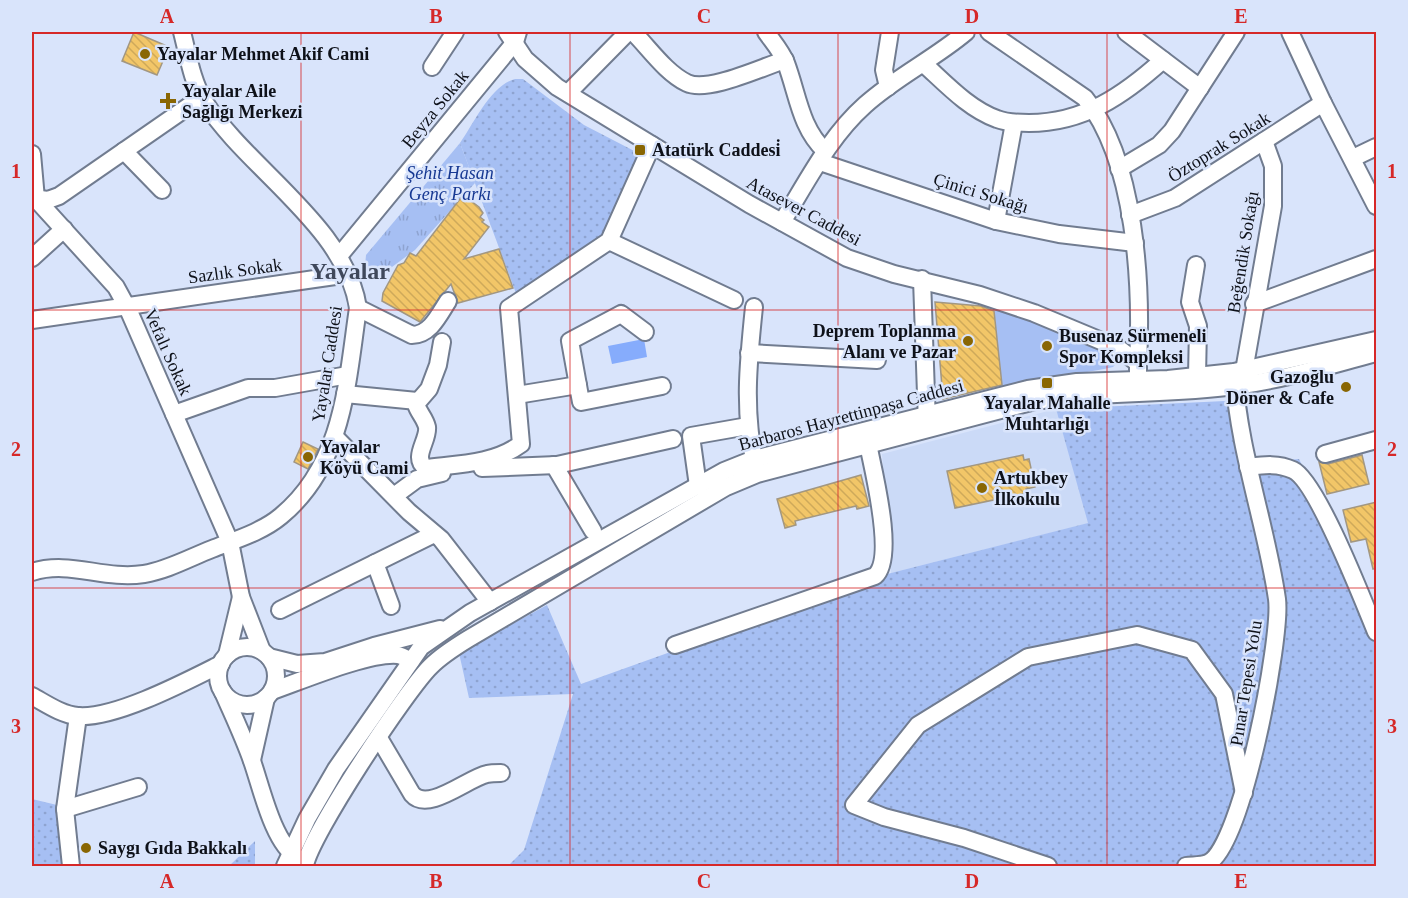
<svg xmlns="http://www.w3.org/2000/svg" width="1408" height="898" font-family="Georgia,serif">
<style>
.built{fill:#cbdaf7}
.grass{fill:url(#grass-dots)}
.park{fill:url(#park-tufts)}
.pitch{fill:#a6bff3}
.water{fill:#86acfc}
.building{fill:url(#building-back-hatch);stroke:#a29782;stroke-width:1.5}
.lines{fill:none;stroke-linecap:round;stroke-linejoin:round}
.minor-casing{stroke:#717c90;stroke-width:20}
.minor{stroke:#fff;stroke-width:16}
.grid{fill:none;stroke:#d62828;stroke-width:1.5;stroke-opacity:0.55}
.poi-dot{fill:#896603;stroke:#d9e4fb;stroke-width:2}
.labels{text-anchor:middle;dominant-baseline:central;stroke-width:5;stroke-linejoin:round;paint-order:stroke}
.poi-label{font-size:18px;font-weight:bold;fill:#0e1119;stroke:#d9e4fb;text-anchor:start}
.street-label{font-size:18px;fill:#0e1119;stroke:#d9e4fb}
.park-label{font-size:18px;font-style:italic;fill:#163892;stroke:#d9e4fb}
.district-label{font-size:24px;font-weight:bold;fill:#3f485b;stroke:#d9e4fb}
.neatline{fill:none;stroke:#d62828;stroke-width:2}
.grid-label{font-size:20px;text-anchor:middle;font-weight:bold;fill:#d62828}
</style>
<defs>
<pattern id="grass-dots" width="8" height="8" patternUnits="userSpaceOnUse" patternTransform="scale(1.5)"><rect width="8" height="8" fill="#a6bff3"/><path d="M2 2h.1M6 6h.1" fill="none" stroke="#8ea3d0" stroke-width="1.8" stroke-linecap="round"/></pattern>
<pattern id="park-tufts" width="24" height="20" patternUnits="userSpaceOnUse" patternTransform="scale(1.5)"><rect width="24" height="20" fill="#a6bff3"/><path d="M3 7l-1-3M5 7V3M7 7l1-3M15 17l-1-3M17 17v-4M19 17l1-3" fill="none" stroke="#8ea3d0"/></pattern>
<pattern id="building-back-hatch" width="6" height="6" patternUnits="userSpaceOnUse" patternTransform="scale(1.5)"><rect width="6" height="6" fill="#f2c668"/><path d="M-1 5l2 2M0 0l6 6M5-1l2 2" fill="none" stroke="#cea95a"/></pattern>
</defs>
<rect width="100%" height="100%" fill="#d9e4fb"/>
<path class="built" d="M1056,409L1089,523L891,573L882,454Z"/>
<g class="grass">
<path d="M515,79H523L584,125L642,155L599,242L517,296L460,143C474,123 491,85 515,79Z"/>
<path d="M1246,395L1255,463L1299,459L1376,619V866H508L524,850L573,694L469,698L459,653L547,605L581,684L891,573L1088,523L1056,409L1225,401Z"/>
<path d="M32,799L57,805L63,866H32Z"/>
<path d="M255,841V866H229Z"/>
</g>
<path class="park" d="M460,143L475,183L415,250L373,281L365,266L366,255Z"/>
<path class="pitch" d="M994,308L1019,313L1115,355L1116,364L1113,367L1104,369L1002,387Z"/>
<path class="water" d="M644,339L647,357L612,364L608,346Z"/>
<g class="building">
<path d="M134,32L169,47L157,75L122,61Z"/>
<path d="M463,195L479,207L483,213L480,217L484,220L482,222L489,227L464,259L499,249L513,288L458,303L451,284L420,322L382,301L383,293L398,265L404,263L410,253L416,256Z"/>
<path d="M935,302L981,306L994,311L1002,385L943,399Z"/>
<path d="M303,442L318,449L308,469L294,462Z"/>
<path d="M1023,455L1024,460L1029,459L1035,487L1026,489L1027,493L955,508L947,471Z"/>
<path d="M1362,455L1369,484L1327,494L1319,462L1328,464Z"/>
<path d="M861,475L869,506L857,509L856,506L795,521L796,525L785,528L777,499Z"/>
<path d="M1377,502V568L1373,569L1366,539L1351,542L1343,510Z"/>
</g>
<g class="lines">
<g class="minor-casing">
<g id="minor">
<path d="M507,32L525,59L557,87L749,204L847,258L894,274L980,295L1034,313L1118,348L1138,363V380"/>
<path d="M633,32C649,48 666,73 687,83C708,93 762,67 785,60"/>
<path d="M766,32C773,42 782,52 786,63C798,95 800,127 825,151"/>
<path d="M989,32L1085,98C1136,161 1142,285 1138,363"/>
<path d="M1126,32L1200,88"/>
<path d="M1290,32L1323,103L1376,206"/>
<path d="M924,64C946,84 969,109 997,119C1007,123 1019,123 1029,123C1084,123 1124,95 1163,60"/>
<path d="M432,67L455,32"/>
<path d="M888,87L884,70L890,32"/>
<path d="M568,93L628,32"/>
<path d="M124,151L162,190"/>
<path d="M32,154L36,199L116,287L128,309L230,542L241,597L262,651"/>
<path d="M1353,158L1376,147"/>
<path d="M820,162L996,221L1059,234L1135,243"/>
<path d="M1119,169L1159,145L1172,131L1236,32"/>
<path d="M32,198L48,200L59,196L202,97"/>
<path d="M1130,215L1175,198L1323,103"/>
<path d="M996,221L1014,123"/>
<path d="M782,222C807,182 829,137 865,105C896,77 934,59 966,32"/>
<path d="M609,241L734,300"/>
<path d="M339,256L515,42L518,32"/>
<path d="M32,258L64,229"/>
<path d="M1196,265L1190,302L1198,326L1197,377"/>
<path d="M922,279L927,423"/>
<path d="M1254,304L1376,259"/>
<path d="M754,307C748,364 743,412 756,469"/>
<path d="M358,308L412,335C430,335 439,315 448,301"/>
<path d="M32,320L349,274"/>
<path d="M645,332L621,314L570,341L581,402L662,386"/>
<path d="M442,342L438,365L429,389L416,404C418,412 425,418 427,427C429,440 411,458 426,468C459,464 494,464 521,444L509,308L609,241L652,145"/>
<path d="M749,353L877,360"/>
<path d="M1244,371L1273,206V166L1264,141"/>
<path d="M345,394L417,401"/>
<path d="M517,395L578,385"/>
<path d="M174,414L248,388H275L348,375"/>
<path d="M335,437L409,512L441,539L490,602"/>
<path d="M1325,454L1376,440"/>
<path d="M554,465L593,531"/>
<path d="M1248,467C1264,465 1278,463 1293,470C1317,481 1364,603 1376,632"/>
<path d="M482,468L557,465L673,439"/>
<path d="M698,486L691,436L748,426"/>
<path d="M394,496L417,479L442,473"/>
<path d="M375,563L391,606"/>
<path d="M32,572C70,560 103,580 144,574C168,570 189,558 212,549C235,540 262,532 281,516C344,464 347,382 358,308C346,226 247,169 204,101C192,81 188,55 182,32"/>
<path d="M280,610L434,534"/>
<path d="M675,645L875,576C896,558 873,470 868,444"/>
<circle cx="247" cy="676" r="29"/>
<path d="M227,655L241,597"/>
<path d="M269,657L297,664L325,662L374,646L440,629"/>
<path d="M272,691C301,681 369,652 398,655C403,656 407,659 411,661"/>
<path d="M223,692C233,715 244,738 252,761C261,786 273,843 297,857"/>
<path d="M32,696C45,703 62,715 78,716C115,719 187,681 221,664"/>
<path d="M379,738L412,794C428,813 468,778 487,774C491,773 497,773 501,773"/>
<path d="M252,760L266,698"/>
<path d="M65,809L138,787"/>
<path d="M71,866L65,809L78,716"/>
<path d="M285,866L307,819L336,769L421,647L470,613L724,471L754,459L1028,389L1077,382L1168,379L1234,372L1376,340"/>
<path d="M305,866C309,837 407,689 431,666C442,655 455,647 468,639L726,487L757,474L1035,401C1101,391 1168,395 1235,386C1283,380 1330,365 1376,353"/>
<path d="M1048,866L964,838L884,817L854,805L918,725L1028,657L1137,635L1192,650L1224,694L1244,793"/>
<path d="M1186,866C1192,865 1202,866 1208,863C1242,848 1282,637 1277,599C1266,524 1239,452 1234,376"/>
</g>
</g>
<use href="#minor" class="minor"/>
</g>
<path class="grid" d="M301,32V866M570,32V866M838,32V866M1107,32V866M32,310H1376M32,588H1376"/>
<g class="poi-dot">
<circle cx="145" cy="54" r="6"/>
<path d="M165 92h6v6h6v6h-6v6h-6v-6h-6v-6h6z"/>
<rect x="634" y="144" width="12" height="12" rx="3"/>
<circle cx="968" cy="341" r="6"/>
<circle cx="1047" cy="346" r="6"/>
<rect x="1041" y="377" width="12" height="12" rx="3"/>
<circle cx="1346" cy="387" r="6"/>
<circle cx="308" cy="457" r="6"/>
<circle cx="982" cy="488" r="6"/>
<circle cx="86" cy="848" r="6"/>
</g>
<g class="labels">
<g class="poi-label">
<text x="157" y="54">Yayalar Mehmet Akif Cami</text>
<text x="182" y="91">Yayalar Aile<tspan x="182" dy="21">Sağlığı Merkezi</tspan></text>
<text x="652" y="150">Atatürk Caddesi̇</text>
<text x="956" y="331" text-anchor="end">Deprem Toplanma<tspan x="956" dy="21">Alanı ve Pazar</tspan></text>
<text x="1059" y="336">Busenaz Sürmeneli<tspan x="1059" dy="21">Spor Kompleksi</tspan></text>
<text x="1334" y="377" text-anchor="end">Gazoğlu<tspan x="1334" dy="21">Döner &amp; Cafe</tspan></text>
<text x="1047" y="403" text-anchor="middle">Yayalar Mahalle<tspan x="1047" dy="21">Muhtarlığı</tspan></text>
<text x="320" y="447">Yayalar<tspan x="320" dy="21">Köyü Cami</tspan></text>
<text x="994" y="478">Artukbey<tspan x="994" dy="21">İlkokulu</tspan></text>
<text x="98" y="848">Saygı Gıda Bakkalı</text>
</g>
<g class="street-label">
<text transform="translate(435 109) rotate(-51)">Beyza Sokak</text>
<text transform="translate(1219 147) rotate(-32)">Öztoprak Sokak</text>
<text transform="translate(981 193) rotate(17)">Çinici Sokağı</text>
<text transform="translate(804 211) rotate(28)">Atasever Caddesi</text>
<text transform="translate(1243 252) rotate(-81)">Beğendik Sokağı</text>
<text transform="translate(235 271) rotate(-8)">Sazlık Sokak</text>
<text transform="translate(168 352) rotate(66)">Vefalı Sokak</text>
<text transform="translate(327 364) rotate(-81)">Yayalar Caddesi</text>
<text transform="translate(851 415) rotate(-15)">Barbaros Hayrettinpaşa Caddesi</text>
<text transform="translate(1246 683) rotate(-81)">Pınar Tepesi Yolu</text>
</g>
<g class="park-label">
<text x="450" y="173">Şehit Hasan<tspan x="450" dy="21">Genç Parkı</tspan></text>
</g>
<g class="district-label">
<text x="350" y="271">Yayalar</text>
</g>
</g>
<rect width="1408" height="898" fill="none" stroke="#d9e4fb" stroke-width="66"/>
<rect x="33" y="33" width="1342" height="832" class="neatline"/>
<g class="grid-label">
<text x="167" y="23">A</text>
<text x="436" y="23">B</text>
<text x="704" y="23">C</text>
<text x="972" y="23">D</text>
<text x="1241" y="23">E</text>
<text x="16" y="178">1</text>
<text x="1392" y="178">1</text>
<text x="16" y="456">2</text>
<text x="1392" y="456">2</text>
<text x="16" y="733">3</text>
<text x="1392" y="733">3</text>
<text x="167" y="888">A</text>
<text x="436" y="888">B</text>
<text x="704" y="888">C</text>
<text x="972" y="888">D</text>
<text x="1241" y="888">E</text>
</g>
</svg>
